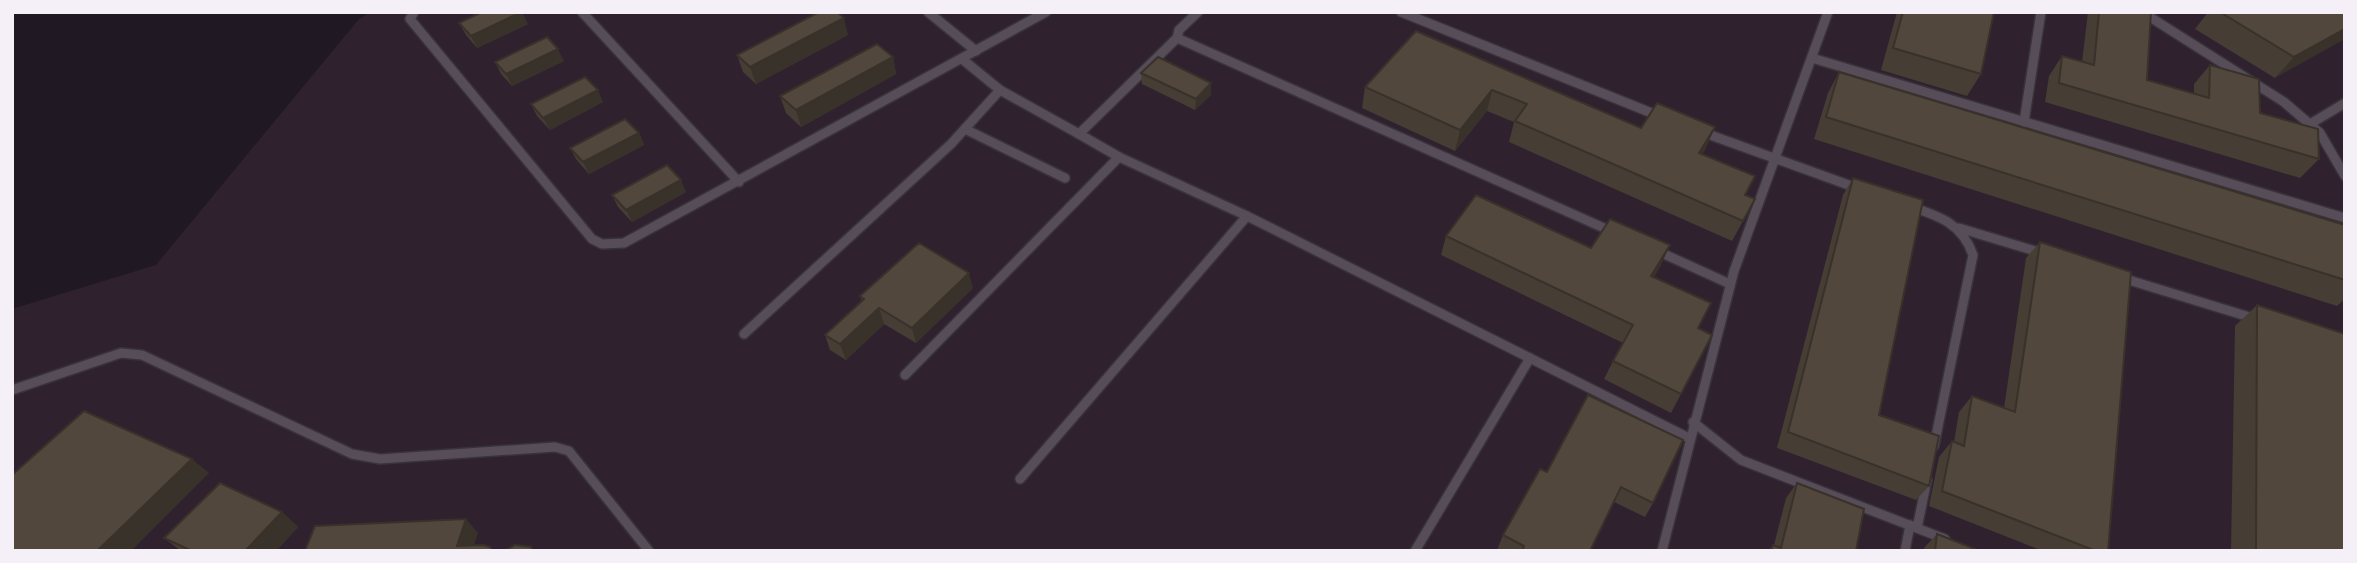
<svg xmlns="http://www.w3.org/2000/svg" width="2357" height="563" font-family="'DM Sans',sans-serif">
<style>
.industrial{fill:#2f222e}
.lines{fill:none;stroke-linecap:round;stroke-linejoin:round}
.service-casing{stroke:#38333b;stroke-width:12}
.service{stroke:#564d59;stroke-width:9}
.wall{fill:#463d34}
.shaded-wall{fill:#39322a}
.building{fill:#51473c;stroke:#39322a;stroke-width:2}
</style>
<rect width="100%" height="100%" fill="#201923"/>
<path class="industrial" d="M371,12H2345V551H12V309L156,265L359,19Z"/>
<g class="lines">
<g class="service-casing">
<g id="service">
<path d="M414,12L410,19L592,239L602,244L624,243L1046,12"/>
<path d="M582,12L739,182"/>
<path d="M928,12L976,51"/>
<path d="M1198,12L1179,30L1177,38L1079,134L1119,157L1247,216L1689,438"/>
<path d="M1401,12L1659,116"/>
<path d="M2142,12L2284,102L2320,133L2345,176"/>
<path d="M1177,38L1613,232"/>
<path d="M1812,58L2345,218"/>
<path d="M962,59L1000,90L1079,134"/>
<path d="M2024,122L2041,12"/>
<path d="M2310,124L2345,103"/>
<path d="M965,129L1065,178"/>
<path d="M1702,132L1857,188"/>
<path d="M1909,206C1939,216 1962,223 1973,255L1934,446"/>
<path d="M1959,228L2042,253"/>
<path d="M1655,250L1730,284"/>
<path d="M2119,277L2256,319"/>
<path d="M744,334L951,144L1000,90"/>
<path d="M905,375L1119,157"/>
<path d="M12,390L121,353L142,355L352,454L380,459L555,447L569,451L649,551"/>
<path d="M1693,422L1741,460L1945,539"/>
<path d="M1020,479L1247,216"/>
<path d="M1917,528L1927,480"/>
<path d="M1415,551L1530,358"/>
<path d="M1662,551L1734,271L1828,12"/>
<path d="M1905,551L1910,525"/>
</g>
</g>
<use href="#service" class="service"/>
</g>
<g class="wall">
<path d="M1897,12H1994L1981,74L1967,96L1881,70Z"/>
<path d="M2088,12H2151L2147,80L2194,94V84L2210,65L2260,113L2319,159L2300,178L2045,102L2049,76L2062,56L2082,62Z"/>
<path d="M2208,12H2345L2275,78L2195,29Z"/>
<path d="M459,23L528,24L477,48L466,35Z"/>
<path d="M1416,31L1641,128L1706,148L1702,154L1755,176L1745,195L1755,199L1732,241L1509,142L1514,122L1487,111L1455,151L1362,108L1365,87Z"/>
<path d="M848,35L756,84L743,72L737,55Z"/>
<path d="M893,57L896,74L801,127L786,113L780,96Z"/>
<path d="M564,61L512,86L501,74L495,62Z"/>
<path d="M1839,72L2345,225V299L2337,306L1814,139L1828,93Z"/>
<path d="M1141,73L1211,95L1195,110L1142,84Z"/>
<path d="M603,102L550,130L537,116L531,104Z"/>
<path d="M639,133L644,145L589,174L576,159L570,148Z"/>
<path d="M1853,178L1879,415L1929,486L1916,500L1777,448L1843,195Z"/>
<path d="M686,192L632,222L618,207L612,195Z"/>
<path d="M1446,236L1591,248L1661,265L1654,277L1698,328L1712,335L1671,413L1604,379L1613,361L1623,343L1441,255Z"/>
<path d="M2040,242L2108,551H2043L1929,506L1939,457L1952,441L1954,442L1959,412L1972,396L2004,408L2026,258Z"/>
<path d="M973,288L916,343L884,324L846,360L830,350L825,335L862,301L860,296Z"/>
<path d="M2257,305L2345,551H2231L2235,326Z"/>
<path d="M1588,395L1653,503L1645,517L1614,502L1590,551H1499L1497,550L1503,535L1547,472Z"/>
<path d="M1797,483L1856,551H1768L1773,545H1774L1786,498Z"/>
<path d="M282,512L298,527L276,551H181L164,538Z"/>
<path d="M1937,534L1980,551H1923L1924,548Z"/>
</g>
<g class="shaded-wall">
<path d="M521,12H522L528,24L477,48L471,36Z"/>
<path d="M844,18L848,35L756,84L750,67Z"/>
<path d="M2345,29V39L2275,78L2294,57Z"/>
<path d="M558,49L564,61L512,86L506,74Z"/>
<path d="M893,57L896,74L801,127L796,110Z"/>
<path d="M1211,83V95L1195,110L1196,99Z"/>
<path d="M598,90L603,102L550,130L543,118Z"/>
<path d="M1492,90L1487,111L1455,151L1460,130Z"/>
<path d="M1715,127L1706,148L1690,174L1699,153Z"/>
<path d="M639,133L644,145L589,174L583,162Z"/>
<path d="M681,180L686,192L632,222L626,210Z"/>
<path d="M1670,245L1661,265L1643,295L1651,276Z"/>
<path d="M969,273L973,288L916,343L912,328Z"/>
<path d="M879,308L884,324L846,360L840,344Z"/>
<path d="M192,459L209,473L131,551H97Z"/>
<path d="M282,512L298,527L276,551H245Z"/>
<path d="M466,519L478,533L472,551L457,546Z"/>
</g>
<g class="building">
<path d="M482,12H521L471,36L459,23Z"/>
<path d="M819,12H837L844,18L750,67L737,55Z"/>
<path d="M1903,12H1994L1981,74L1893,48Z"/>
<path d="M2099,12H2151L2147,80L2209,98L2210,65L2259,79L2260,113L2318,129L2319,159L2059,83L2062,56L2094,65Z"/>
<path d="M2220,12H2345V29L2294,57Z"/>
<path d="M1416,31L1641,128L1657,103L1715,127L1699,153L1755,176L1745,195L1755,199L1743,221L1515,121L1527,104L1492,90L1460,130L1365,87Z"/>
<path d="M547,37L558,49L506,74L495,62Z"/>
<path d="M877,44L893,57L796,110L780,96Z"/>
<path d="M1158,57L1211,83L1196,99L1141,73Z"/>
<path d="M1839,72L2345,225V280L1826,117Z"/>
<path d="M585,77L598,90L543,118L531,104Z"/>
<path d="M625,119L639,133L583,162L570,148Z"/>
<path d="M667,165L681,180L626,210L612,195Z"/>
<path d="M1853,178L1923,200L1879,415L1939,436L1929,486L1788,432Z"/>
<path d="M1476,195L1591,248L1610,219L1670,245L1651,276L1711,303L1698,328L1712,335L1681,394L1613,361L1633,325L1446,236Z"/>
<path d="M2040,242L2131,272L2108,551H2096L1942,491L1952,441L1964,446L1972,396L2015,412Z"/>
<path d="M919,243L969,273L912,328L879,308L840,344L825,335L864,299L860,296Z"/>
<path d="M2257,305L2345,334V551H2256Z"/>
<path d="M1588,395L1683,440L1653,503L1621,487L1590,551H1522L1524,546L1503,535L1540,469L1547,472Z"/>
<path d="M84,411L192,459L97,551H12V475Z"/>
<path d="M220,483L282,512L245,551H192L164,538Z"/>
<path d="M1797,483L1864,509L1856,551H1771L1773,545L1781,548Z"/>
<path d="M466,519L457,546L483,545L490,547L493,551H305L315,526Z"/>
<path d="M1937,534L1980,551H1935Z"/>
<path d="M515,545L531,547L533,551H504Z"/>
</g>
<rect width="2357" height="563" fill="none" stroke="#f5f0f8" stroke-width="28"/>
</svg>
